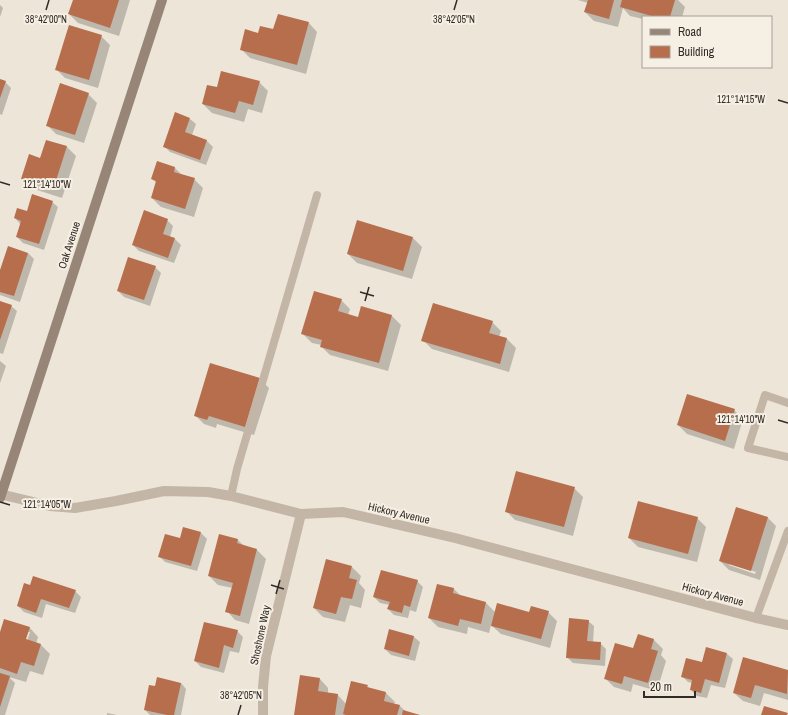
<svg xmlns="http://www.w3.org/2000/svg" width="788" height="715" font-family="'Archivo Narrow',sans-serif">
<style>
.shadow{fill:#0003;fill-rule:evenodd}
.building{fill:#b76e4d}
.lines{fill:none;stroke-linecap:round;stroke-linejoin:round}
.service{stroke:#c4b6a6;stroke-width:8}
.minor{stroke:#c4b6a6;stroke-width:10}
.tertiary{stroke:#c4b6a6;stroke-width:10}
.secondary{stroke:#978578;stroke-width:10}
.ticks{fill:none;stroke:#312a26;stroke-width:1.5}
.labels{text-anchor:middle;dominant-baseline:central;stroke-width:4;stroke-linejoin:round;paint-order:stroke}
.street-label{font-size:11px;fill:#312a26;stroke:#f6efe4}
.ticks-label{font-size:10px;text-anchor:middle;fill:#312a26;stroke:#f6efe4;stroke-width:4;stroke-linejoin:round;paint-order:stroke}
</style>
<rect width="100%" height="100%" fill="#ede5d8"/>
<g class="shadow">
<path d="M74,0H130L119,36L78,23L69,14Z"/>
<path d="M578,0H678L685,7L682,17H643V19L630,16L623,8L618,27L594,21L585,12L588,3Z"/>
<path d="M0,5L3,8L0,17Z"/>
<path d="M309,23L317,32L306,74L250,58L241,49L274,31Z"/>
<path d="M101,36L110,45L98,88L65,78L56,69Z"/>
<path d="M0,80L5,82L11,88L2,115L0,114Z"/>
<path d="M259,82L268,91L262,113L248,109L244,122L212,113L203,104L217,89Z"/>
<path d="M88,94L97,103L84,143L56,134L47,125Z"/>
<path d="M190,119L196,124L192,135L207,141L213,147L206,165L170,152L164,146Z"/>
<path d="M67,147L76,156L62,198L31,188L22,179L41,159Z"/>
<path d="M158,162L175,168L182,175L194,179L203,188L194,217L161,207L152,198L157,183L152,179Z"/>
<path d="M52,202L58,207L44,250L23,243L17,237L21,225L15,218Z"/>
<path d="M167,220L173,226L170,237L175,239L181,245L174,263L139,251L133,245Z"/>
<path d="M413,238L422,247L412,279L357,263L348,254Z"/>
<path d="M28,253L34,259L20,302L0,295V271Z"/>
<path d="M155,267L161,273L150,306L124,297L118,291Z"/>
<path d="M341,300L350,309L348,315L359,318L362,307L392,316L401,325L388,371L330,355L321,346L322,345L312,343L303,334Z"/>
<path d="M0,302L11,306L17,311L3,354L0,353Z"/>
<path d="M492,322L501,331L499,337L507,339L516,348L509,372L432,349L423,340Z"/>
<path d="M0,361L6,366L0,383Z"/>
<path d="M260,379L269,388L254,435L217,424L216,428L204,424L195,415Z"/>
<path d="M734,410L743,419L734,449L687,434L678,425Z"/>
<path d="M574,488L583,497L573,536L515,520L506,511Z"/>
<path d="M767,517L776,526L760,580L729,570L720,561ZM729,563L756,572L755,574L729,565Z"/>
<path d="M697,518L706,527L697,562L638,547L629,538Z"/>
<path d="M201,533L207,539L197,571L165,562L159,556L180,539Z"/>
<path d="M220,535L238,540L244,546L257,550L266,559L249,624L235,620L227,611L233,588L218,585L209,576Z"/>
<path d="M352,567L361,576L359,583L365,590L361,608L350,605L345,622L323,617L314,608Z"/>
<path d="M417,581L423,587L416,612L410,610L408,618L394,615L388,609L390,605L380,603L374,597Z"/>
<path d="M25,585L75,591L81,597L75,613L46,604L42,618L24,612L18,606Z"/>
<path d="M454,589L461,596L486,603L495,612L530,613L548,612L557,621L550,648L501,634L491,625L489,633L468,627L467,634L438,627L429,618Z"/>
<path d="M588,621L594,626L593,643H600L606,649L605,666L573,663L567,657Z"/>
<path d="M30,628L38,637L36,644L41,645L50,654L43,675L30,671L26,682L9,677L15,683L5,715H0V636ZM27,632H30L26,644H24Z"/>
<path d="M390,630L414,637L420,642L415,661L391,655L385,649Z"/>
<path d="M237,631L243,637L239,653L230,651L224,673L201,667L195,661Z"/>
<path d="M638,636L654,640L663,649L661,655L666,661L657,691L633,684L631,692L614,687L605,678L634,650Z"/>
<path d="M727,654L733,659L725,688L711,685L707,698L697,696L691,690L693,683L688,682L682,676L702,663Z"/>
<path d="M743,659L788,671V700L764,693L760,706L743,701L734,693Z"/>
<path d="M320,679L328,688V693L337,694L346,704L367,686L370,689L386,693L395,702L394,704L400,706L406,712L418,715H295Z"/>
<path d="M181,683L186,689L181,715H150L145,710L156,688Z"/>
<path d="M107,713L117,715H107Z"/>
</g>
<g class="building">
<path d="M73,0H119L110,28L68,14Z"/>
<path d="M588,0H614L609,19L584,12Z"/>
<path d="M622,0H675L670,17H655L620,7Z"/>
<path d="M278,14L309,22L297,65L240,50L245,29L258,33L260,26L273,29Z"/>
<path d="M69,25L102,35L89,80L55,70Z"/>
<path d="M221,71L260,81L253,105L239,101L235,113L202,104L207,85L217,87Z"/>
<path d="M0,79L6,81L0,98Z"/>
<path d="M60,83L89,93L75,135L46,126Z"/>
<path d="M175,112L190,118L185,132L207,140L200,160L163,147Z"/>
<path d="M46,140L67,146L53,190L21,179L29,154L40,158Z"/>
<path d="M157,161L175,167L174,172L195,178L185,209L151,198L156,181L151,179Z"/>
<path d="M32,194L53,201L39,244L16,237L21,221L14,218L17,208L27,211Z"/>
<path d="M144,210L168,219L163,234L175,238L168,258L132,245Z"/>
<path d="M357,220L413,237L403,271L347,254Z"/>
<path d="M8,246L28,253L14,296L0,292V270Z"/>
<path d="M128,257L156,266L144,300L117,291Z"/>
<path d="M314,291L342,299L338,311L358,317L361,306L392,315L379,363L320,347L322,340L301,334Z"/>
<path d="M0,301L12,305L0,340Z"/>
<path d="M433,303L493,321L489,333L507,338L500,364L421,341Z"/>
<path d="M210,363L260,378L245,427L209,416L207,420L194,416Z"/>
<path d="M687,394L735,409L725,441L677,425Z"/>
<path d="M516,471L575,487L564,527L505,512Z"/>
<path d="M638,501L698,517L688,554L628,538Z"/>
<path d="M736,507L768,517L751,571L719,561Z"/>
<path d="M183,527L201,532L191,566L158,557L165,534L180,538Z"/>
<path d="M219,534L238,539L237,543L257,549L240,616L225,612L233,583L208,576Z"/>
<path d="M326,559L352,566L349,578L357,580L352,599L341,597L336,614L313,608Z"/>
<path d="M381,570L418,580L410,607L404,605L402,613L387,609L390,602L373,597Z"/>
<path d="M33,576L76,590L69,608L41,599L36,613L17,606L24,583L30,585Z"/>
<path d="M437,584L454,588L453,593L486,602L481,624L460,619L458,626L428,618Z"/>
<path d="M497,603L529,612L531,606L549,611L541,639L491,626Z"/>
<path d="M569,618L589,620L587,641L601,642L600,660L566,658Z"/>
<path d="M4,619L30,627L26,639L41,644L34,666L21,662L17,674L0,668V632Z"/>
<path d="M204,622L238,630L233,648L224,645L219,668L194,661Z"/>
<path d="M389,629L414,636L409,656L384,649Z"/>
<path d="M638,634L654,639L651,649L658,651L648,683L624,676L622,684L604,679L615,643L633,648Z"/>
<path d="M706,647L727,653L719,683L705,679L701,693L690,690L692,680L681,677L686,658L702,662Z"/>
<path d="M743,657L788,670L787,694L755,685L751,698L733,693Z"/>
<path d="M0,673L10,676L0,707Z"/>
<path d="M300,675L320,678L318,691L338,694L335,715H294Z"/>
<path d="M157,677L181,683L174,715H167L144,710L149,685L155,686Z"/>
<path d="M351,681L368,685L367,687L386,692L384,701L400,705L397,715H346L343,714Z"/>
<path d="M764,706L788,713L787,715H761Z"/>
<path d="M403,710L420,715H402Z"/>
</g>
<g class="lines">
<g class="service">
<path d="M788,403L765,395L748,448L788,457"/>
<path d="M231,496L237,469L317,195"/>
<path d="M756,618L788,531"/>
</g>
<path class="minor" d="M263,715V687L266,656L301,514"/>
<path class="tertiary" d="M0,494L50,506L75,508L116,501L164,491L208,492L231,496L301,514L343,512L455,538L756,618L788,625"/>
<path class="secondary" d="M0,498L162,0"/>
</g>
<path class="ticks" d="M46,10L49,0M454,10L457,0M778,100L788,103M0,182L10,185M360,292L374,296M365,301L369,287M778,420L788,423M0,502L10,505M271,585L284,589M276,594L280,580M238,715L241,705"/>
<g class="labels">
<g class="street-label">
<text transform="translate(69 245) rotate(-72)">Oak Avenue</text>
<text transform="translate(399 513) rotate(13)">Hickory Avenue</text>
<text transform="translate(713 594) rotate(15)">Hickory Avenue</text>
<text transform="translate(260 635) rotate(-78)">Shoshone Way</text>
</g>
</g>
<g class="ticks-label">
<text x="46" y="23">38°42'00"N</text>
<text x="454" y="23">38°42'05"N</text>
<text x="741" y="103">121°14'15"W</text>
<text x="47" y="188">121°14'10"W</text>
<text x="741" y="423">121°14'10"W</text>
<text x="47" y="508">121°14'05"W</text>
<text x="241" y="699">38°42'05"N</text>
</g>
<rect x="642" y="16" width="130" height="52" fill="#f6efe4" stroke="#a7a098"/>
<rect x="650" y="29" width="20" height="6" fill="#978578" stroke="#a7a098"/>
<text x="678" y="36" font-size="12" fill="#312a26">Road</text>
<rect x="650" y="46" width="20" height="12" fill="#b76e4d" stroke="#a7a098"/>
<text x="678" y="56" font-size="12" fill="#312a26">Building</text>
<path d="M644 691v6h51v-6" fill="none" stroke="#312a26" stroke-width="2"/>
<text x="650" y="691" font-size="12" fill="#312a26" stroke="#f6efe4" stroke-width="3" paint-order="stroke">20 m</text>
</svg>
